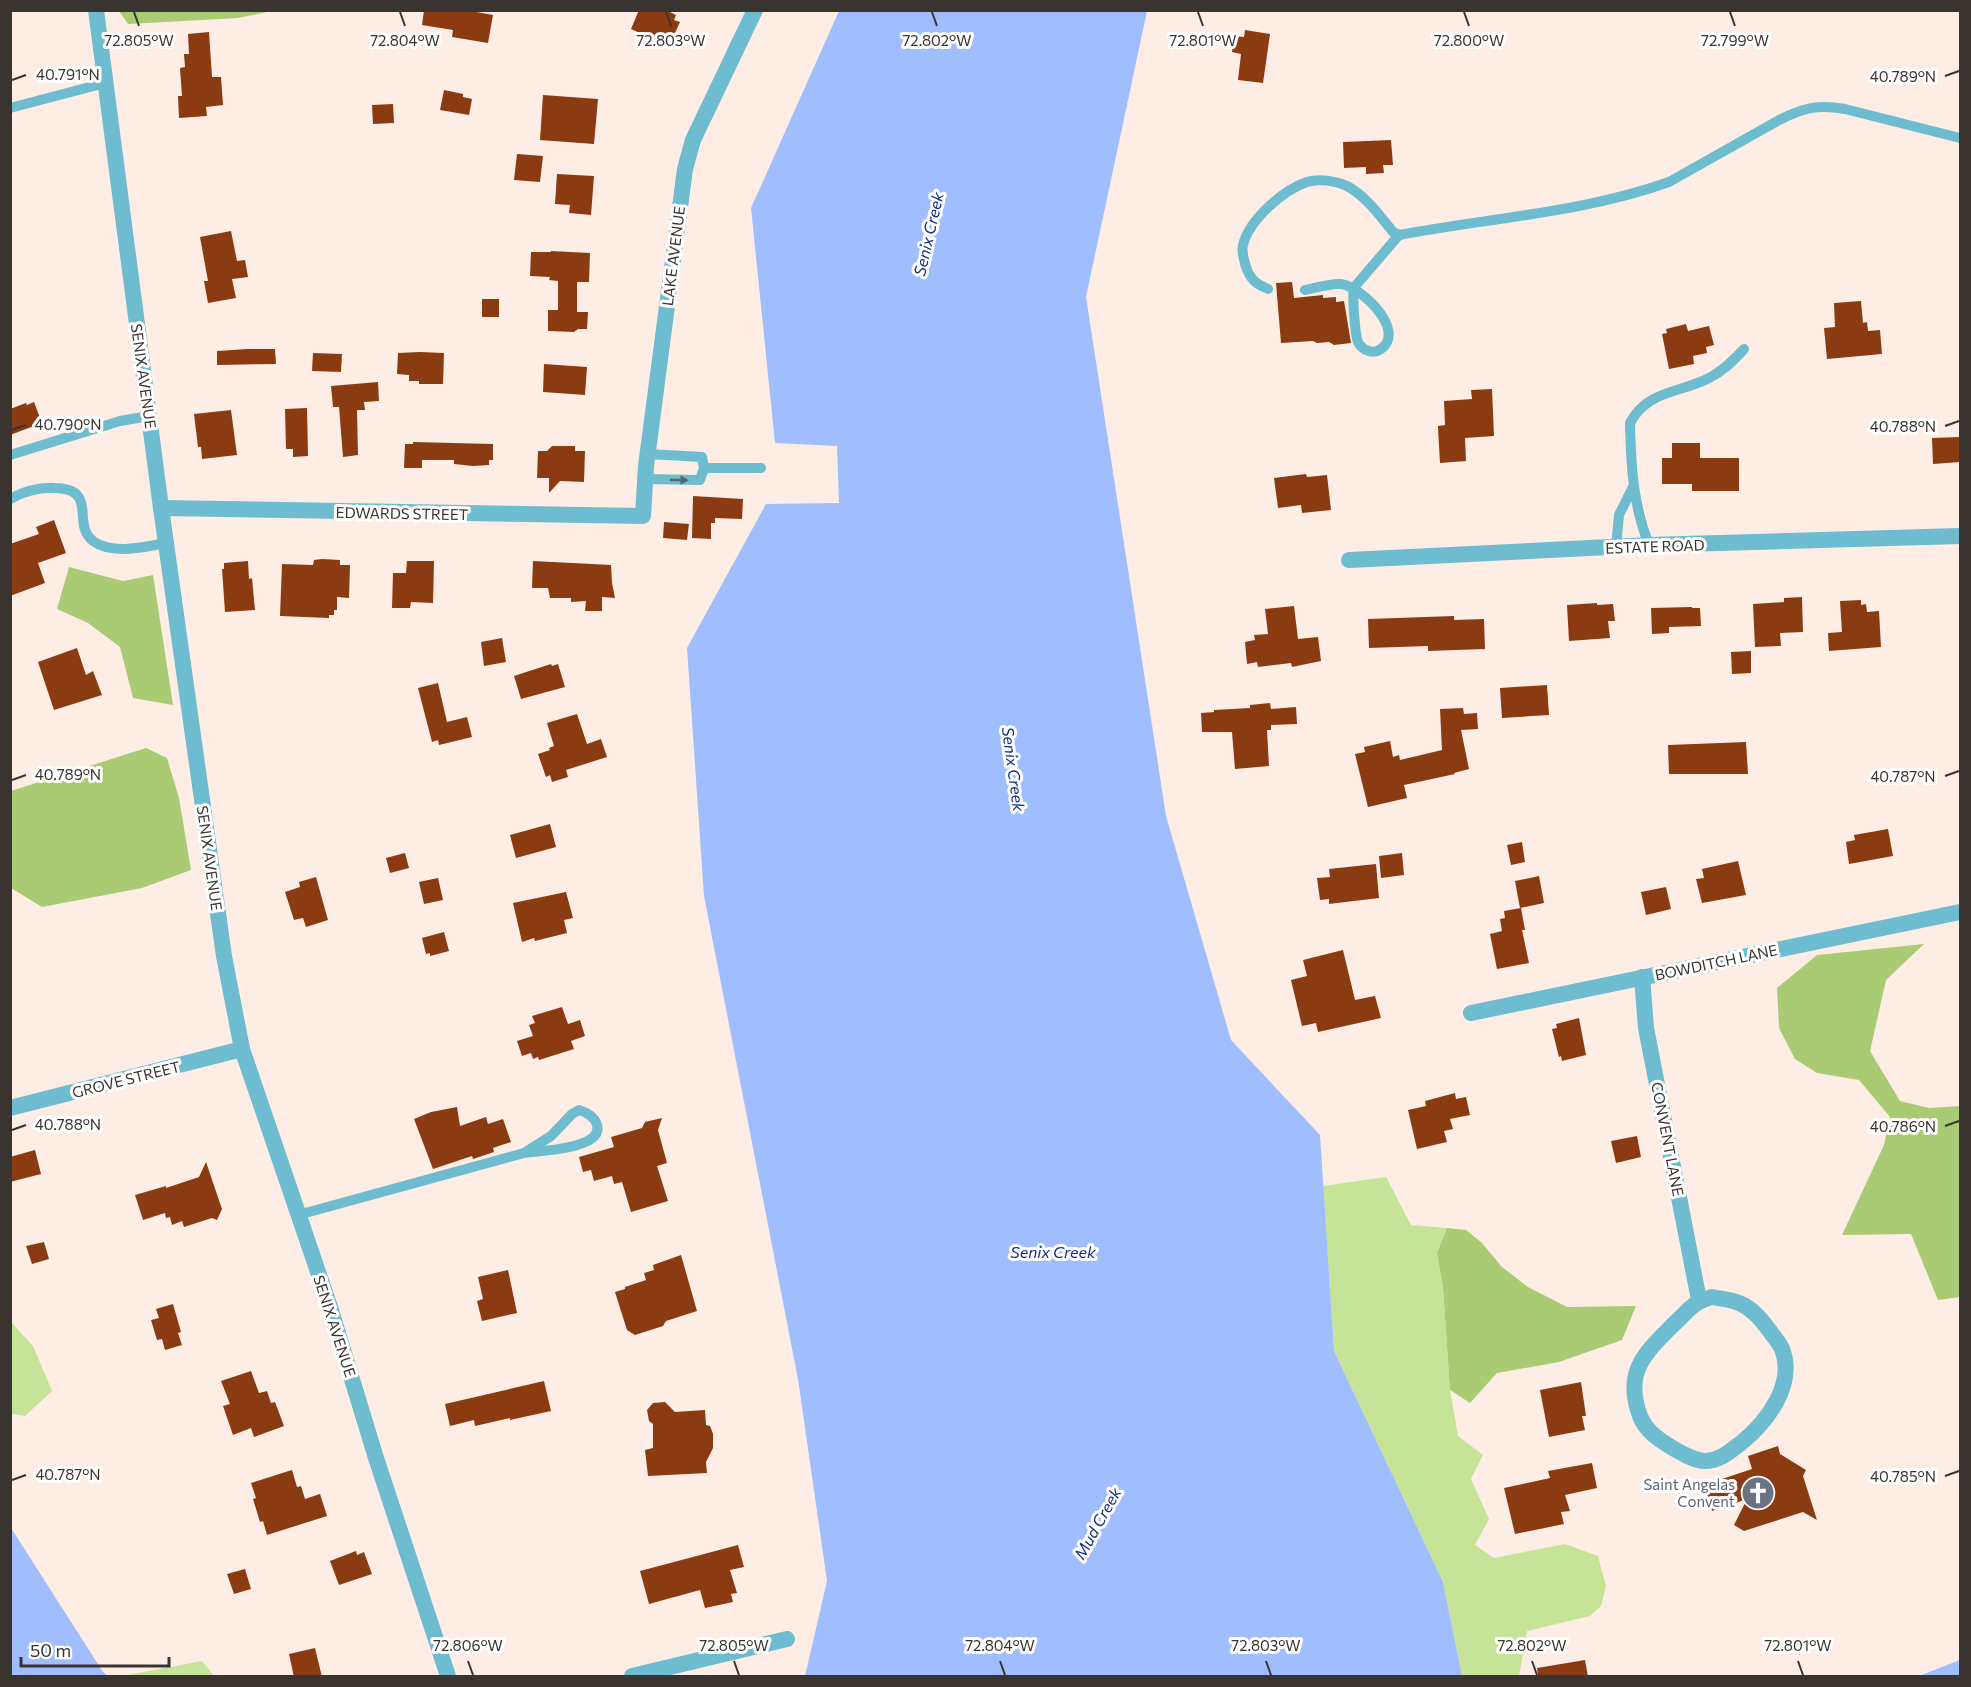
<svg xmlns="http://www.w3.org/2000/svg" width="1971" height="1687" font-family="Commissioner,sans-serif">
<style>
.green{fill:#c5e498}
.forest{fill:#a9cb73}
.water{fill:#a0befe}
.building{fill:#8b3b11}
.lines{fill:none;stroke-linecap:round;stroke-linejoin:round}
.service{stroke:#6ebccf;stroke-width:10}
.minor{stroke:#6ebccf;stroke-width:16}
.tertiary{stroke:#6ebccf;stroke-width:16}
.oneway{fill:#4f6a70}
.ticks{fill:none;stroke:#3a3431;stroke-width:2}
.labels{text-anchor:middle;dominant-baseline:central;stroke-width:6;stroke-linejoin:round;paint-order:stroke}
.street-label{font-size:15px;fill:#3a3431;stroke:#fff}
.worship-label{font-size:15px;fill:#5b616d;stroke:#fff;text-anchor:end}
.water-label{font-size:16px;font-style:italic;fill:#123087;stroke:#fff}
.ticks-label{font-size:15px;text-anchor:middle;fill:#3a3431;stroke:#fff;stroke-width:6;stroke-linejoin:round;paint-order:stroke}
</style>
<rect width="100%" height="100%" fill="#feede5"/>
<g class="green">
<path d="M1386,1177L1411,1225L1447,1228L1437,1253L1443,1287L1450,1390L1458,1436L1483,1455L1471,1479L1489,1519L1475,1545L1494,1558L1565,1544L1598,1556L1606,1586L1601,1606L1590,1616L1527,1631L1519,1676H1462L1443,1582L1334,1351L1323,1186Z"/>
<path d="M11,1322L33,1346L52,1391L25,1416L11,1414Z"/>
<path d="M202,1661L214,1676H122Z"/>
</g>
<g class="forest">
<path d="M119,11H272L238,18L128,24Z"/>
<path d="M69,567L123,581L153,575L173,705L133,698L120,647L88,623L57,609Z"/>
<path d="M146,748L167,758L179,798L191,870L142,888L42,907L11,888V791Z"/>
<path d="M1924,944L1886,980L1870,1051L1900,1101L1929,1108L1960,1106V1297L1938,1300L1911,1234L1842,1235L1884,1145L1890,1117L1859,1080L1817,1073L1795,1059L1779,1028L1777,988L1817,955Z"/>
<path d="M1447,1228L1466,1230L1482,1243L1502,1267L1528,1287L1567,1307L1636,1306L1622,1340L1559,1362L1497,1373L1470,1403L1450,1390L1443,1287L1437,1253Z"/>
</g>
<g class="water">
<path d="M839,11H1147L1086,297L1166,816L1231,1040L1320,1135L1334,1351L1443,1582L1462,1676L1192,1675L1191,1676H805L827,1581L798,1379L704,896L687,648L766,504L839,503L837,446L775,443L751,208Z"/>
<path d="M11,1528L103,1672L108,1676H11Z"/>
<path d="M1960,1660V1676H1919Z"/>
</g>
<g class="building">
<path d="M424,10H466L493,15L488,43L452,37L453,30L422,25Z"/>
<path d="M639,10H666L676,15L674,20L680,22L670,44L657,38L655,40L631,29Z"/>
<path d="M1245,30L1270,34L1263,83L1238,80L1241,54L1232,52L1234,36L1244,37Z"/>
<path d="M209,32L212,77H221L223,105L206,107L207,116L179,118L178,96H182L180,68L185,67L184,54H189L188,34Z"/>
<path d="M444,90L463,94V97L472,99L469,115L440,110Z"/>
<path d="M543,95L598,99L594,144L540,140Z"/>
<path d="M393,104L394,123L373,124L372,105Z"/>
<path d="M1391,140L1393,165H1383L1384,173L1366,174V167L1344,168L1343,142Z"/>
<path d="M517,154L543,156L540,182L514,180Z"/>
<path d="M557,174L594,176L591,215L569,213L570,205L555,204Z"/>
<path d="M231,231L237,261L245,260L248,277L232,279L236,298L208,303L204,281H208L200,237Z"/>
<path d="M551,251L590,253L589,282H577V312H588L587,329H578L574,332L548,331V310H558V281L549,280L550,277L530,276L531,252H551Z"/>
<path d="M1292,282L1294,298L1323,295V298L1336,297V302L1344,301L1351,343L1334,345L1329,342L1317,343L1313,341L1281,343L1276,283Z"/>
<rect x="482" y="299" width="17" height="18"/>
<path d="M1861,301L1863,323L1867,322L1868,331L1880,330L1882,354L1827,359L1824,328L1835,327L1834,303Z"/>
<path d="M1686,324L1688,331L1709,326L1714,345L1706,347L1707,353L1693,356L1694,364L1669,369L1662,334L1667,333L1666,329Z"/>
<path d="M248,349H275L276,364L217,365V351Z"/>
<path d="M420,352L444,353L443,384H419V381H409V375L397,374L398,353Z"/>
<path d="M313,353L342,354L341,372L312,371Z"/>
<path d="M544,364L587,367L585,395L543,392Z"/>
<path d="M378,382L379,401L364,402L365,410H357L358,455L343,457L339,407H333L331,386Z"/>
<path d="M1492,389L1494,436L1465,438L1466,461L1440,463L1438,428V426L1445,425L1444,401L1472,399L1471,390Z"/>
<path d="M34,402L42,423L10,435V409L26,403L27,405Z"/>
<path d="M307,408L308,456L293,457V449H286L285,409Z"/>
<path d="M231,410L237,455L202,459L201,447H198L194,414Z"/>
<path d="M1960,437V462L1933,464L1932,438Z"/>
<path d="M413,442L493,444V460H489V465L473,466L454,464V460H422V468H404L405,444H413Z"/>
<path d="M1672,443H1700V458H1739V491H1692V484H1662V458H1672Z"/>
<path d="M552,446H575V451H585L584,482L560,481L549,493V478H537L538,451H547Z"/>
<path d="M1306,474L1307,477L1327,475L1331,510L1302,513L1301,505L1278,508L1274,478Z"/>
<path d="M693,496L743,499L742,519L715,518V523H711V539L692,538Z"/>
<path d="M54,520L66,553L38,563L45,583L10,596V544L39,534L36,527Z"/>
<path d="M664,522L689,524L687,540L663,538Z"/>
<path d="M322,559L340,560V565H350L349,598L337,597V610H334V615H329V618L280,616L282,564L313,565L314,560Z"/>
<path d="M248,561L249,579L252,578L255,610L225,612L222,569H224V563Z"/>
<path d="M407,561H434L433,603L411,602L410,608H392L393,573H406Z"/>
<path d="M533,561L611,565L612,583L615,598L602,597V611H585L586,601L571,602V598H550L548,588H532Z"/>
<path d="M1802,597L1803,632L1780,633L1781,646L1755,647L1753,604L1784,602V598Z"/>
<path d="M1861,600V605L1866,604L1867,612L1879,611L1881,647L1829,651L1828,633L1842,632L1840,601Z"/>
<path d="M1597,603V605L1613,604L1615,621H1608L1610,638L1569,641L1567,605Z"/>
<path d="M1294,606L1298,639L1318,637L1321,661L1292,667L1291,663L1258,667L1257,662L1247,664L1245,642L1255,640L1254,635L1268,634L1265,609Z"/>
<path d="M1692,607V608H1700L1701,626L1669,627V633L1652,634L1651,608Z"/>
<path d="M1454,616V620L1484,619L1485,649L1428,651V646L1369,648L1368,619Z"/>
<path d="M502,638L506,662L484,666L481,642Z"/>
<path d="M77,648L86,675L93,671L102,695L54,710L38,662Z"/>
<path d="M1751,651V673L1732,674L1731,652Z"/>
<path d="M551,664L552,666L558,664L565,687L521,699L514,676Z"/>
<path d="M438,683L447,722L467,717L472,737L439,745L438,740L432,742L418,688Z"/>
<path d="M1547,685L1549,715L1502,718L1500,688Z"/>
<path d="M1270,703L1271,709L1296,707L1297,724L1271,725V730H1267L1269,766L1235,769L1232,732H1202L1201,713L1214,712V710L1250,708V705Z"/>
<path d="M1463,708L1464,714L1477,713L1478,729L1461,730L1469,769L1454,773L1455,774L1404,785L1407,798L1368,807L1355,754L1365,752L1364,747L1390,741L1393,757L1399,755L1400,760L1442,750L1440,709Z"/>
<path d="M577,714L587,744L601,739L607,757L566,770L568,777L552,782L550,775L546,777L538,754L550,750L549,748L554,746L547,723Z"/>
<path d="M1746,742L1748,774H1669L1668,745Z"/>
<path d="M550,824L556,847L516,858L510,835Z"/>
<path d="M1888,829L1893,856L1849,864L1846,842L1855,840L1854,835Z"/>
<path d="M1522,842L1525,862L1511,865L1507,845Z"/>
<path d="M405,853L409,868L390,873L386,858Z"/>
<path d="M1402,853L1404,875L1381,878L1379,856Z"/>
<path d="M1738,861L1746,895L1702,903L1696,879L1704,878L1702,869Z"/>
<path d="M1376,864L1379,898L1329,904V899L1320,900L1317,878L1330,877L1329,869Z"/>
<path d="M1539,876L1544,903L1520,908L1515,881Z"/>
<path d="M316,877L328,920L306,927L303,918L294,920L285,892L300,887L299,882Z"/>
<path d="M438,878L443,900L424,904L419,882Z"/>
<path d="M1666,887L1671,909L1646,915L1641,892Z"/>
<path d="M566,892L573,918L564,920L567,933L535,941L534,938L522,942L513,903Z"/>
<path d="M1521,908L1525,930H1522L1529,963L1497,969L1490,934L1502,931L1500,919L1505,918L1504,911Z"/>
<path d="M444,932L449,951L430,956V953L426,954L422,938Z"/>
<path d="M1343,950L1355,1000L1375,996L1381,1018L1318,1032L1316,1023L1302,1026L1291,980L1307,976L1303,960Z"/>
<path d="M562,1007L568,1024L580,1020L585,1036L571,1041L574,1049L539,1060L538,1057L533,1059L531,1053L522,1056L517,1041L533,1036L529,1025L535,1023L532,1016Z"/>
<path d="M1579,1018L1586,1055L1562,1061L1561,1056L1559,1057L1552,1029L1557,1028L1556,1024Z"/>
<path d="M1455,1093L1456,1099L1466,1097L1470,1115L1450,1119L1453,1129L1444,1131L1447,1142L1417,1149L1408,1110L1426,1106L1425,1101Z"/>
<path d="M457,1107L460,1126L486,1117L488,1124L503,1119L511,1142L493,1148L494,1152L473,1159L472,1156L433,1169L414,1119L431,1112Z"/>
<path d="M662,1118L658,1130L667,1163L657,1166L668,1201L631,1212L622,1182L614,1184L612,1176L594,1181L591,1170L583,1172L579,1157L614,1147L611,1137L642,1128L645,1122Z"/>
<path d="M1637,1136L1641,1157L1616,1163L1611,1141Z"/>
<path d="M35,1150L41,1174L10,1182V1157Z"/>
<path d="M206,1162L222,1209L217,1220L212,1218L184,1227L182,1221L172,1225L170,1217L166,1218L165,1213L143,1220L135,1195L166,1186V1188L199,1177Z"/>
<path d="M44,1242L49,1259L32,1264L26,1246Z"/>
<path d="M681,1255L697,1311L666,1321L663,1326L635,1335L627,1330L615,1292L625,1289V1287L646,1280L644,1273L654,1270L653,1265Z"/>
<path d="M508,1270L517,1313L482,1321L477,1301L483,1299L478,1277Z"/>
<path d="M173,1304L181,1332L178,1333L182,1345L165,1350L162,1339L157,1340L151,1320L159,1318L156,1309Z"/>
<path d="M251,1371L259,1393L267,1391L271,1403L275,1402L284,1426L254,1437L251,1428L233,1435L223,1406L230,1404L221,1381Z"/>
<path d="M544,1381L551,1411L510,1420V1418L475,1426L474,1420L450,1426L445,1404Z"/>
<path d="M1581,1382L1586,1416H1582L1585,1430L1549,1437L1540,1390Z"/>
<path d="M665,1402L675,1412L705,1410L706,1425L710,1426L713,1434V1448L706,1462L707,1473L648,1476L645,1450L653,1448V1424L649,1421L647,1410L653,1403Z"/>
<path d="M1778,1446L1780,1454L1806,1470L1803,1476L1817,1520L1803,1512L1744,1531L1734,1525L1747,1499L1712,1511L1704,1485L1752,1469L1748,1456Z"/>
<path d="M1592,1463L1597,1488L1565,1495L1570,1511L1561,1512L1564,1524L1515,1534L1504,1488L1550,1478L1548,1471Z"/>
<path d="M292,1470L297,1487L301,1486L305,1499L320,1494L327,1516L267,1535L263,1521L260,1522L253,1499L256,1498L251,1483Z"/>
<path d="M738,1545L744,1567L730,1570L737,1593L731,1594L733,1602L705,1608L700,1590L649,1604L640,1571Z"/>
<path d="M356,1551L357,1555L364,1552L372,1574L339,1585L330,1561Z"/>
<path d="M245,1569L251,1589L234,1594L227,1574Z"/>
<path d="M315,1648L322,1677H294L289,1654Z"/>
<path d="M1585,1660L1588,1677H1538L1537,1668Z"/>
</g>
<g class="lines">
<g class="service">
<path d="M10,108L105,83"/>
<path d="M1268,289C1256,284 1250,279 1246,267C1244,260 1241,252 1243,245C1249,220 1283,190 1307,182C1319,178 1336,181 1347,186C1366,196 1380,216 1393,232L1399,235C1488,218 1582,213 1669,182L1779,120C1803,108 1818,104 1845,109L1960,138"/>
<path d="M1305,290C1316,288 1330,283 1341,284C1360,286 1407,330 1381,349C1373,355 1362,350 1358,342C1355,335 1352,294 1354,288C1356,284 1361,280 1363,277C1375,263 1387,249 1399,235"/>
<path d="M10,455L120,421L149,416"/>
<path d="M704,468H761"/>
<path d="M645,479L700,480L704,468L702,457L648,454"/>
<path d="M10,499C25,491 39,487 55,488C99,489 71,524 93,541C112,555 145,547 166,543"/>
<path d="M1649,545C1633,505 1631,466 1630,423C1647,390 1681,393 1709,378C1723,371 1733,361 1744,349"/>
<path d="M1616,547L1619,515L1633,487"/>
<path d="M298,1215L524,1153L551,1136L572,1114L579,1110C586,1112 595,1117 597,1125C604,1149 539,1151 524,1153"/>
</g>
<g class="minor">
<path d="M161,508L643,516L646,466L685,169L693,140L755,10"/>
<path d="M1349,560L1649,545L1960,536"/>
<path d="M1642,977L1646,1028L1699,1300"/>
<path d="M1471,1013L1960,912"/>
<path d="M10,1108L242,1049"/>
<path d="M1712,1297C1721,1299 1731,1299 1739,1303C1752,1308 1761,1319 1769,1330C1773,1336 1779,1342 1782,1349C1796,1384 1767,1422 1741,1443C1730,1451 1720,1461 1705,1461C1693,1460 1681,1453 1671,1447C1658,1439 1646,1431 1640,1416C1623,1371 1646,1352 1676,1322C1689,1310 1694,1301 1712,1297Z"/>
</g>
<g class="tertiary">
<path d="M96,10L161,508L224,956L242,1049L330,1307L376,1458L448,1676"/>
<path d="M632,1676L787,1639"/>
</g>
</g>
<defs><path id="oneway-solid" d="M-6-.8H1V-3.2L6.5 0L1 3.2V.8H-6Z" transform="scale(1.5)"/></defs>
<use class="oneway" href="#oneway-solid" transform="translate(679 480) rotate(1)"/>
<path class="ticks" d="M134,12L139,26M400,12L405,26M666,12L671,26M932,12L937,26M1198,12L1203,26M1464,12L1469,26M1730,12L1735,26M1945,76L1959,71M12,80L26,75M1945,426L1959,421M12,430L26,425M1945,776L1959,771M12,780L26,775M1945,1126L1959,1121M12,1130L26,1125M1945,1476L1959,1471M12,1480L26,1475M468,1661L473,1675M734,1661L739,1675M1000,1661L1005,1675M1266,1661L1271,1675M1532,1661L1537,1675M1798,1661L1803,1675"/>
<defs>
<g id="church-disc" transform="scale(1.725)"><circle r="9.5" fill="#6b7280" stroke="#fff"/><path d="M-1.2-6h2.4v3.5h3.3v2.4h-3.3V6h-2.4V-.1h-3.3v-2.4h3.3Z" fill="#fff"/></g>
</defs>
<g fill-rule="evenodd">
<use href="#church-disc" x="1758" y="1493"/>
</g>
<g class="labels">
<g class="street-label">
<text transform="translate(673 256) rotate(-83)">LAKE AVENUE</text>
<text transform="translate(144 376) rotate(82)">SENIX AVENUE</text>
<text transform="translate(402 513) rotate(1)">EDWARDS STREET</text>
<text transform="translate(1655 546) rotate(-2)">ESTATE ROAD</text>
<text transform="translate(210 858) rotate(82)">SENIX AVENUE</text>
<text transform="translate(1716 962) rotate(-12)">BOWDITCH LANE</text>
<text transform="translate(126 1079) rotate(-14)">GROVE STREET</text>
<text transform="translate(1668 1139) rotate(79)">CONVENT LANE</text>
<text transform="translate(335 1326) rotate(72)">SENIX AVENUE</text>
</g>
<g class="worship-label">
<text x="1735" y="1484">Saint Angelas<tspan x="1735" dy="17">Convent</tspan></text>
</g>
<g class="water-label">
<text transform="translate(928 234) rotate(-77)">Senix Creek</text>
<text transform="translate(1014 769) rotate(82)">Senix Creek</text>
<text x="1053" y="1251">Senix Creek</text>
<text transform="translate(1097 1523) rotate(-61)">Mud Creek</text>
</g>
</g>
<g class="ticks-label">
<text x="139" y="46">72.805°W</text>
<text x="405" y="46">72.804°W</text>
<text x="671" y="46">72.803°W</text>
<text x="937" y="46">72.802°W</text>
<text x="1203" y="46">72.801°W</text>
<text x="1469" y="46">72.800°W</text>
<text x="1735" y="46">72.799°W</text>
<text x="68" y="80">40.791°N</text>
<text x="1903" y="82">40.789°N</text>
<text x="68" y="430">40.790°N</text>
<text x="1903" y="432">40.788°N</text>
<text x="68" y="780">40.789°N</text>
<text x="1903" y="782">40.787°N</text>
<text x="68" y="1130">40.788°N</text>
<text x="1903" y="1132">40.786°N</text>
<text x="68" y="1480">40.787°N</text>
<text x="1903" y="1482">40.785°N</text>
<text x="468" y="1651">72.806°W</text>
<text x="734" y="1651">72.805°W</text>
<text x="1000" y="1651">72.804°W</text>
<text x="1266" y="1651">72.803°W</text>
<text x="1532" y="1651">72.802°W</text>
<text x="1798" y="1651">72.801°W</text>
</g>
<rect width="1971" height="1687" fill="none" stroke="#3a3431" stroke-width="24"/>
<path d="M21 1657v9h148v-9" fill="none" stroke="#3a3431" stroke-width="3"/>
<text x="30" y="1657" font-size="18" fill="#3a3431" stroke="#ffffff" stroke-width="4.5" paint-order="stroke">50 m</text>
</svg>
